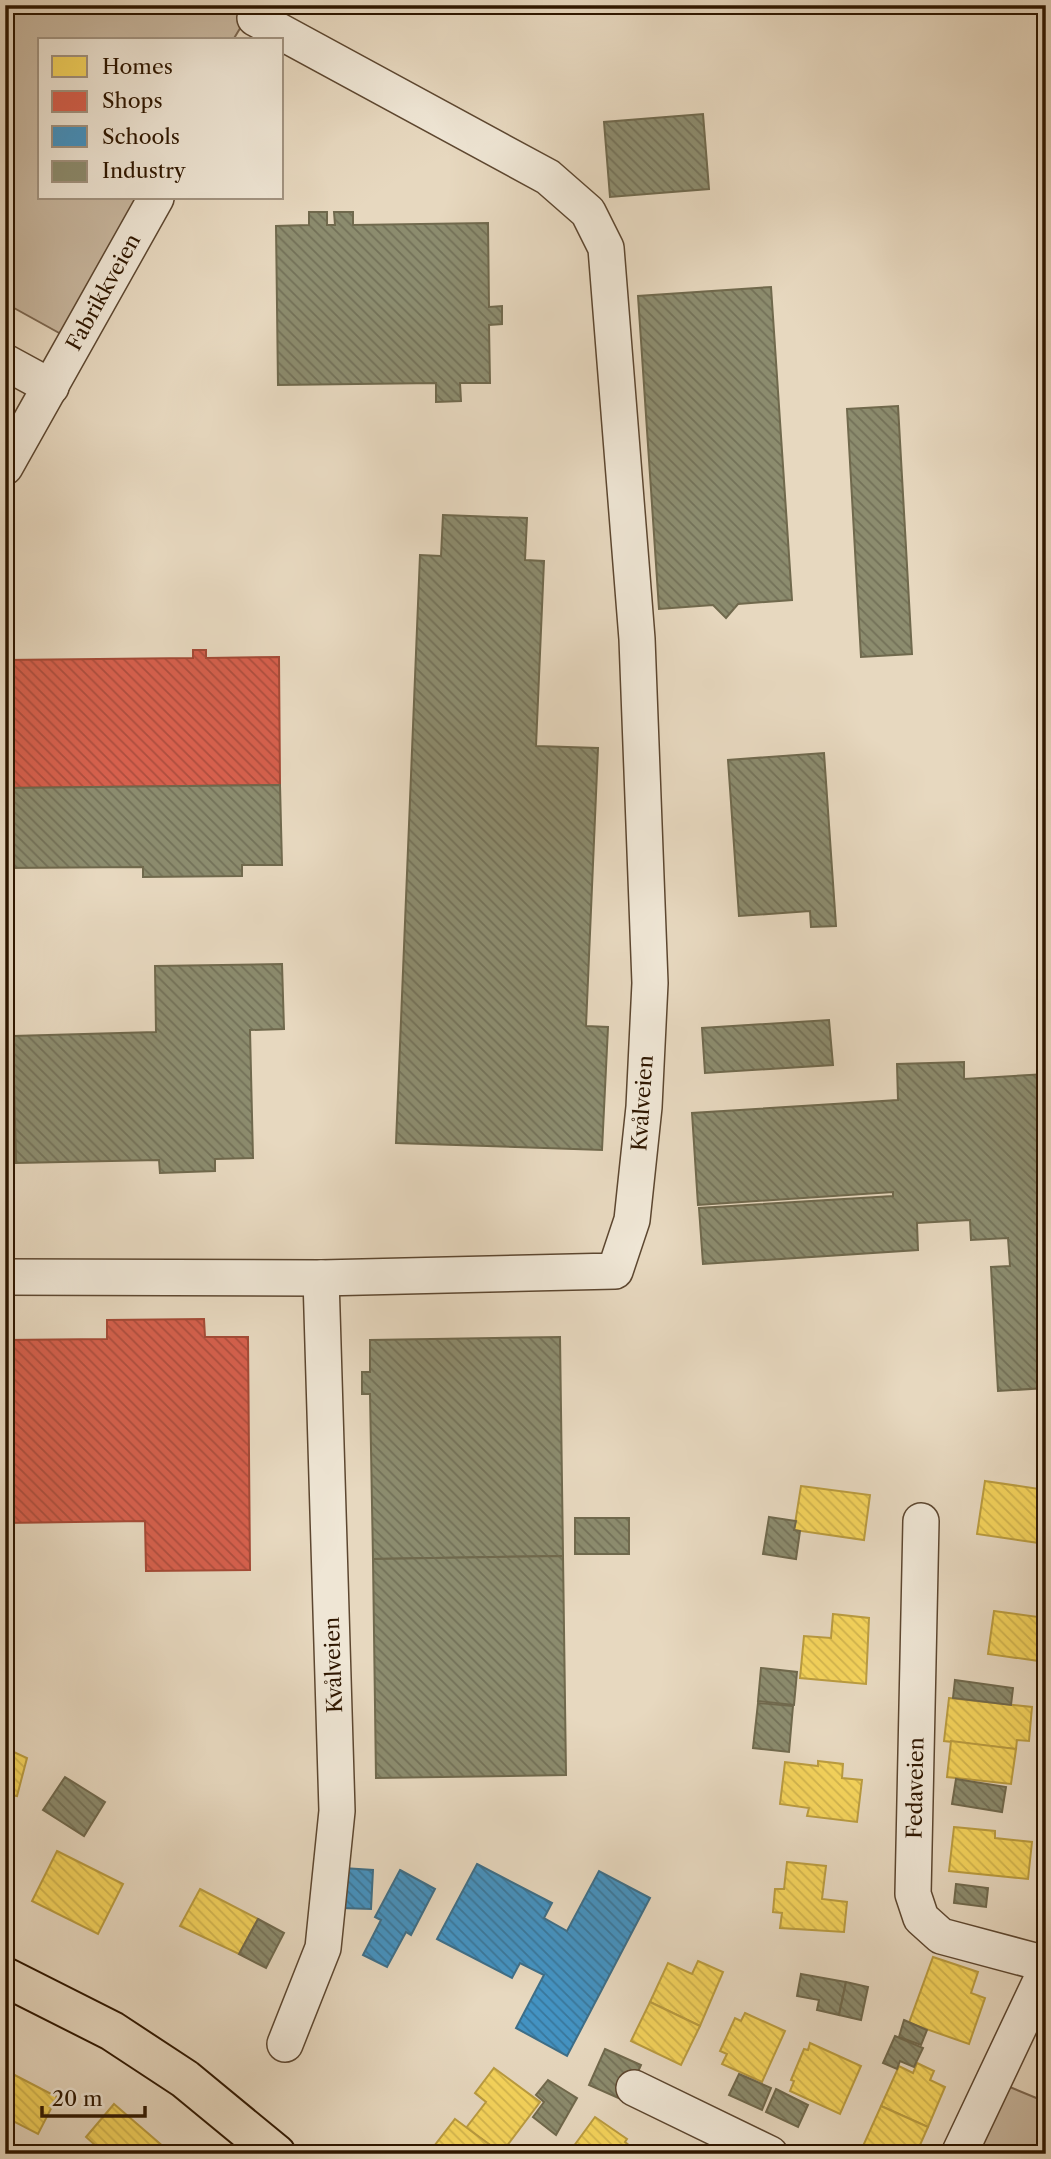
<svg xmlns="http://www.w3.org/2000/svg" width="1051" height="2159" font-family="'Libre Caslon Text',serif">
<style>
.grass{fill:#c8b79f;stroke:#7c6750;stroke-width:2}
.homes{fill:url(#homes-back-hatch);stroke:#ba9c40;stroke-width:2}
.shops{fill:url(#shops-back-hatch);stroke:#a44a36;stroke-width:2}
.schools{fill:url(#schools-back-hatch);stroke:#3d6e88;stroke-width:2}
.industry{fill:url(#industry-back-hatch);stroke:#70694d;stroke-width:2}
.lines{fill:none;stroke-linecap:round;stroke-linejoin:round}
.street-casing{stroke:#5d4730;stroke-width:38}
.primary-casing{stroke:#2f1700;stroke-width:42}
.street{stroke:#efe6d5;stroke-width:35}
.primary{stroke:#e7d8bf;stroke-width:38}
.labels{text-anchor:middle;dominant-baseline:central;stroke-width:7;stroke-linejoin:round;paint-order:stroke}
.street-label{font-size:21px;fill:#2f1700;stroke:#efe6d5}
</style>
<defs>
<pattern id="homes-back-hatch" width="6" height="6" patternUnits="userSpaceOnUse" patternTransform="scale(1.75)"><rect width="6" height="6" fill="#f6d55c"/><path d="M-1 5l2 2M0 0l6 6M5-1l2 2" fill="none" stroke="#d3b64e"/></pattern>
<pattern id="shops-back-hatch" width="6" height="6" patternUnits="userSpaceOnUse" patternTransform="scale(1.75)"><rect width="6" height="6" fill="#d6604d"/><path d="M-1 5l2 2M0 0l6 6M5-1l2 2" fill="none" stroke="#ae4e3e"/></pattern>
<pattern id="schools-back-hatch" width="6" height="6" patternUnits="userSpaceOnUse" patternTransform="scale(1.75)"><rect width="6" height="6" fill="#4393c3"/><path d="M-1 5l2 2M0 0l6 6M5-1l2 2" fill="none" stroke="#38779c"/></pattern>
<pattern id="industry-back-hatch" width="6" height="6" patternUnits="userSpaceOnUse" patternTransform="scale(1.75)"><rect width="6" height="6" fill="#8c8c6e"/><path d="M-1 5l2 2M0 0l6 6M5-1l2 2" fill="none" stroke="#737158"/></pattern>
</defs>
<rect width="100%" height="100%" fill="#e7d8bf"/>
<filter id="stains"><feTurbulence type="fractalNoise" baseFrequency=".00286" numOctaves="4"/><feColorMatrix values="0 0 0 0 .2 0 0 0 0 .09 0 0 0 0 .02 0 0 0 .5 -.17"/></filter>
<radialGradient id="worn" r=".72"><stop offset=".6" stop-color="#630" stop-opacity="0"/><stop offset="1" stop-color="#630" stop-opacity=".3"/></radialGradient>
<g class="grass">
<path d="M5,5H254L233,40H40V198H141L61,334L5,303Z"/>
<path d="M1005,2085L1046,2102V2154H974Z"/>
</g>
<g class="homes">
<path d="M985,1481L1046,1490V1544L977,1534Z"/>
<path d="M801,1486L870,1495L864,1540L794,1530Z"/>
<path d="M994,1611L1046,1618V1662L988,1654Z"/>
<path d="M833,1614L869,1618L866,1684L800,1678L804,1636L831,1638Z"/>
<path d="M949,1698L1032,1707L1029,1741L1017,1740L1016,1749L944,1741Z"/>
<path d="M951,1741L1016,1749L1011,1784L947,1777Z"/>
<path d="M5,1748L27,1758L17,1796L5,1794Z"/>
<path d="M818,1761L843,1764L842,1778L862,1780L857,1822L807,1816L809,1808L780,1804L785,1762L818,1766Z"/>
<path d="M954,1827L995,1831V1838L1032,1842L1028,1879L949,1871Z"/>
<path d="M57,1851L123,1884L98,1934L32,1901Z"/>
<path d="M787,1862L826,1866L822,1899L847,1902L844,1932L780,1928L782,1913L773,1912L775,1889H784Z"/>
<path d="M200,1889L258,1919L239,1954L180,1926Z"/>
<path d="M933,1957L978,1972L971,1993L985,1998L969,2044L909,2023Z"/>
<path d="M698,1961L723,1972L700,2026L650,2002L668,1963L692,1974Z"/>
<path d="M650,2002L700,2026L681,2065L631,2041Z"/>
<path d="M745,2013L785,2031L762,2082L722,2064L727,2054L720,2051L735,2018L741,2021Z"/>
<path d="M810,2043L861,2066L840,2114L790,2091L794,2081L791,2080L804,2049L808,2050Z"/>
<path d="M917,2063L934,2071L930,2080L945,2087L928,2127L881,2106L899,2066L913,2073Z"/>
<path d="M494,2068L540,2102L503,2151L497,2146L491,2154H483L490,2145L466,2128L486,2102L475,2093Z"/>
<path d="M5,2070L57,2097L38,2134L5,2117Z"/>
<path d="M114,2104L172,2154H105L86,2137Z"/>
<path d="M881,2106L928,2127L916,2154H877L863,2146Z"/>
<path d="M595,2117L627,2139L625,2142L640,2154H568Z"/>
<path d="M455,2119L490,2145L483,2154H428Z"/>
</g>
<g class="shops">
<path d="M193,650H206V658L279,657L280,785L5,788V660L193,658Z"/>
<path d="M204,1319L205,1337H248L250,1570L146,1571L145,1521L5,1523V1340L107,1339V1320Z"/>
<path d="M5,1647H12V1662L5,1659Z"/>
</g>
<g class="schools">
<path d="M477,1864L552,1903L544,1918L567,1931L599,1871L650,1898L567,2056L516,2028L544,1975L520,1963L512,1978L437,1939Z"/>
<path d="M343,1868L373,1870L371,1909L341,1908Z"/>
<path d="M400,1870L435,1889L411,1935L406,1932L387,1967L363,1955L381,1920L375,1917Z"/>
</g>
<g class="industry">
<path d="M703,114L709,189L610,197L604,122Z"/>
<path d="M309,212H327V225H335L334,212H353V225L488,223L489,307L502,306V324L489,325L490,383H460L461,401L436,402V383L278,385L276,226L309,225Z"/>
<path d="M771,287L792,600L738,604L726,618L713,605L659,609L638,296Z"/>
<path d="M898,406L912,654L861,657L847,409Z"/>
<path d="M443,515L527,518L525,560L544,561L536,746L598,748L586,1026L608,1027L602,1150L396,1143L420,555L441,556Z"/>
<path d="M824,753L836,926L811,927L810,911L739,916L728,760Z"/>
<path d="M280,785L282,865H242V876L143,877V867L5,868V788Z"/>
<path d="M282,964L284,1029L250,1030L253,1158L215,1159V1171L160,1173L159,1160L16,1163L13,1036L156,1032L155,966Z"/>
<path d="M829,1020L833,1065L705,1073L702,1028Z"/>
<path d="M964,1062V1079L1046,1074V1388L998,1391L991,1267L1010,1266L1008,1238L971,1240L970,1220L917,1223L918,1250L703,1264L699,1208L893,1196V1192L698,1205L692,1113L898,1100L897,1064Z"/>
<path d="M560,1337L563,1556L373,1559L370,1394H362V1372H370V1340Z"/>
<path d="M769,1517L796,1521L794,1530L800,1531L796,1559L763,1554Z"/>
<rect x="575" y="1518" width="54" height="36"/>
<path d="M563,1556L566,1775L376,1778L373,1559Z"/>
<path d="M761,1668L797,1672L794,1705L758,1701Z"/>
<path d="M955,1680L1013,1688L1011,1705L953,1698Z"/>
<path d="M758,1703L793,1706L789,1752L753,1748Z"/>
<path d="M65,1777L105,1802L84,1836L43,1810Z"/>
<path d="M956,1779L1006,1787L1002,1812L952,1804Z"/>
<path d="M956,1884L988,1888L986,1907L954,1903Z"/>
<path d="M258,1919L284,1933L266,1968L239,1954Z"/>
<path d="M801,1974L846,1982L839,2015L817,2010L819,2000L797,1996Z"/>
<path d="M846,1982L868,1987L861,2020L839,2015Z"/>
<path d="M904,2020L927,2030L921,2045L899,2037Z"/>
<path d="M895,2036L923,2048L914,2067L900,2061L897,2069L883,2063Z"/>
<path d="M605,2049L641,2065L625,2101L589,2085Z"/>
<path d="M739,2074L771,2088L762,2110L729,2095Z"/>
<path d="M548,2080L577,2098L556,2135L533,2117L544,2102L536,2095Z"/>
<path d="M776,2089L808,2105L798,2127L766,2112Z"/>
</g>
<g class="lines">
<g class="street-casing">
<g id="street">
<path d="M5,362L51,387"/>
<path d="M5,467L156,198"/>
<path d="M5,1277L321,1278L615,1271L632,1220L644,1107L650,983L637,639L606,248L588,212L548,177L255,18"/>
<path d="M921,1521L913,1894L921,1918L941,1936L1046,1964"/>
<path d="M285,2044L323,1948L337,1811L321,1278"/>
<path d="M634,2088L770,2154"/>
<path d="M959,2154L1046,1970"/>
</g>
</g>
<g class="primary-casing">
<path id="primary" d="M5,1977L112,2031L185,2079L276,2154"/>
</g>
<use href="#street" class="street"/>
<use href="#primary" class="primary"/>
</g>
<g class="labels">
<g class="street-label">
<text transform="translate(103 292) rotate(-61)">Fabrikkveien</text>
<text transform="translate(642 1103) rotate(-86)">Kvålveien</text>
<text transform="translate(333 1665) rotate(-92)">Kvålveien</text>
<text transform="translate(915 1788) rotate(-89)">Fedaveien</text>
</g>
</g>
<rect width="1051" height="2159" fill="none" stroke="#e7d8bf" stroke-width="28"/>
<rect x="7" y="7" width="1037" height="2145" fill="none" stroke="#2f1700" stroke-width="3.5"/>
<rect x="14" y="14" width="1023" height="2131" fill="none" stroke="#2f1700" stroke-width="2"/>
<rect x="38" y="38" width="245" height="161" fill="#efe6d5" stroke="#a29380" stroke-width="2"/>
<rect x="52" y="56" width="35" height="21" fill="#f6d55c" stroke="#a29380" stroke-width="2"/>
<text x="102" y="74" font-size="21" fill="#2f1700">Homes</text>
<rect x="52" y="91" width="35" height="21" fill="#d6604d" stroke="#a29380" stroke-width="2"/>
<text x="102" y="108" font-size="21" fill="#2f1700">Shops</text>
<rect x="52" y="126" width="35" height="21" fill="#4393c3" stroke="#a29380" stroke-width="2"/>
<text x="102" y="144" font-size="21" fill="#2f1700">Schools</text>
<rect x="52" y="161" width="35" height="21" fill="#8c8c6e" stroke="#a29380" stroke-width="2"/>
<text x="102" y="178" font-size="21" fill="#2f1700">Industry</text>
<path d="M42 2106v10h103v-10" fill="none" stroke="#2f1700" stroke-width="3.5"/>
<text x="52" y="2106" font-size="21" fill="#2f1700" stroke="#efe6d5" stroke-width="5" paint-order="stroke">20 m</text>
<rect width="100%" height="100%" filter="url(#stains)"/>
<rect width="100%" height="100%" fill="url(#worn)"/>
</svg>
